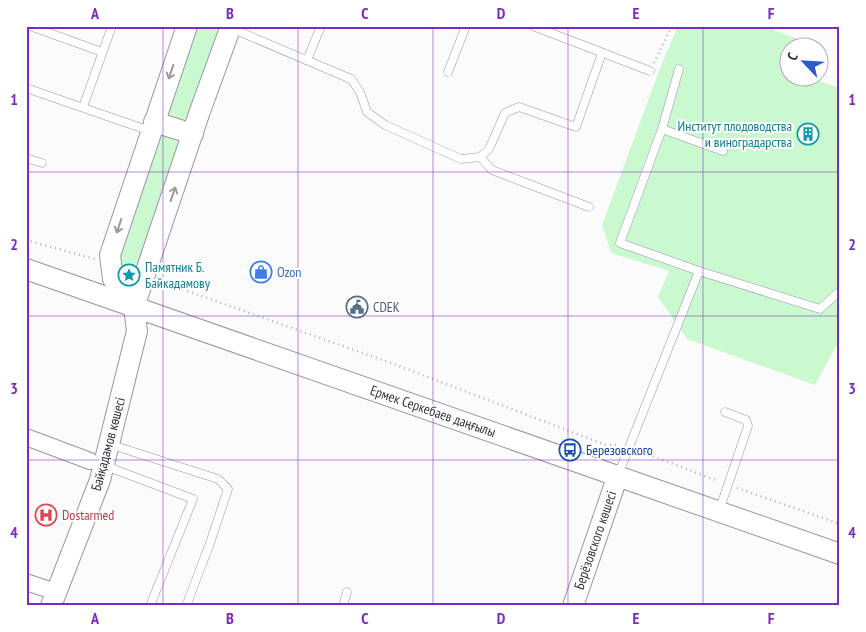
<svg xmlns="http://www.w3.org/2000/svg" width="866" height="632" font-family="'PT Sans Narrow',sans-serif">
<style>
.green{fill:#caf9cf}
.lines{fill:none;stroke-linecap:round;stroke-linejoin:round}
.service-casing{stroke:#9794ac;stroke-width:9}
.minor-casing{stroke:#9794ac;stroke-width:18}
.tertiary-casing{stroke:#9794ac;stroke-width:22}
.path{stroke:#b1b0b4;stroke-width:2.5;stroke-dasharray:1 4;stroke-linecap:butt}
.service{stroke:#fff;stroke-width:8}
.minor{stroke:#fff;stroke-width:16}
.tertiary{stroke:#fff;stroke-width:20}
.oneway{stroke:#99989d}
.grid{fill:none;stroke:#7b2cbf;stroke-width:1;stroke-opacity:0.55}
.labels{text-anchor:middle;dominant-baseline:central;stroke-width:4;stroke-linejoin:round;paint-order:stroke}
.culture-label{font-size:14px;fill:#0d838f;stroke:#fff;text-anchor:end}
.shop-label{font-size:14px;fill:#366cbe;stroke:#fff;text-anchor:start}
.service-label{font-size:14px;fill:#4e5e75;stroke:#fff;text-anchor:start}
.street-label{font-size:14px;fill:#33313b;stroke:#fff}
.transit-label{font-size:14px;fill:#164399;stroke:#fff;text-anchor:start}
.health-label{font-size:14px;fill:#be3a42;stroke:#fff;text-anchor:start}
.neatline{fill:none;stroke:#7b2cbf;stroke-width:2}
.grid-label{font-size:16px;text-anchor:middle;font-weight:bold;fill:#7b2cbf}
</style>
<rect width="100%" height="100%" fill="#fbfbfb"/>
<g class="green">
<path d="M197,26H227L133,299L113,267Z"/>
<path d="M678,26H764L818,47L788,48V78H811L840,88V339L815,385L687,339L658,297L669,271L611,253L602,225L662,63Z"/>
</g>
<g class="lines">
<g class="service-casing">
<g id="service">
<path d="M30,26L102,52"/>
<path d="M533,26L650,71"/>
<path d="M231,28L351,79L360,92L367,112L385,125L461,159L480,157L489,149L505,113L519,107L576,127L602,53"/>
<path d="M307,60L321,26"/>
<path d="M448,72L466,26"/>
<path d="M26,88L150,131"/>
<path d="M83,107L112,26"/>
<path d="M662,129L679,69"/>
<path d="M480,157L492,170L589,207"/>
<path d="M26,158L42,163"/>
<path d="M699,271L620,243L662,129L723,151"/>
<path d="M109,444L218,479L228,489L209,546L186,606"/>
<path d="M103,465L193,499L150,606"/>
<path d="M618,475L699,271L820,309L840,291"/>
<path d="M719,511L748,426L746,420L725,412"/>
<path d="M343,606L347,592"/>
</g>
</g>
<g class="minor-casing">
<g id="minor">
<path d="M26,437L90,461"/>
<path d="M26,582L56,592"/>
</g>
</g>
<g class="tertiary-casing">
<g id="tertiary">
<path d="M154,122L193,134"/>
<path d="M26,269L840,554"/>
<path d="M134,307L113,279L110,255L187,26"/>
<path d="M51,606L100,480L137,331L134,307L200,111L231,26"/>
<path d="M573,606L618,475"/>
</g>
</g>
<g class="path">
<path d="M654,63L672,26"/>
<path d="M26,240L95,259"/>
<path d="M159,281L391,363L606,445H619"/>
<path d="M639,451L718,481"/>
<path d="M737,488L840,524"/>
</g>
<use href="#service" class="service"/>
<use href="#minor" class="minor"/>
<use href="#tertiary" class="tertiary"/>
</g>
<defs><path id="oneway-shaft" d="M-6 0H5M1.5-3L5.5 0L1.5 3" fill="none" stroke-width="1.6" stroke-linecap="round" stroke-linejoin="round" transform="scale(1.25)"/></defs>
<g class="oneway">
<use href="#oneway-shaft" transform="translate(171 72) rotate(109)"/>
<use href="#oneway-shaft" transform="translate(173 194) rotate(-71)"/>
<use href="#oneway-shaft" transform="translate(119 226) rotate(108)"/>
</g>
<path class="grid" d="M163,26V606M298,26V606M433,26V606M568,26V606M703,26V606M26,172H840M26,316H840M26,460H840"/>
<defs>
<g id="building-ring" transform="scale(1.125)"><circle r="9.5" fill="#fff" stroke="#0f9aa8" stroke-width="1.5"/><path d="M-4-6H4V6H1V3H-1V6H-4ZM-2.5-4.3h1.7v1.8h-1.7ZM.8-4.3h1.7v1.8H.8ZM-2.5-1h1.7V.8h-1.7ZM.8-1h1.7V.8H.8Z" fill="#0f9aa8"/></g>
<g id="shop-ring" transform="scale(1.125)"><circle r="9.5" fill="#fff" stroke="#3f7fe0" stroke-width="1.5"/><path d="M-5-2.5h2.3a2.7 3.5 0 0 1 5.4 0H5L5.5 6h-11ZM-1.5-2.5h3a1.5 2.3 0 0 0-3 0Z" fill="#3f7fe0"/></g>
<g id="sight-ring" transform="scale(1.125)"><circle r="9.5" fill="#fff" stroke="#0f9aa8" stroke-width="1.5"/><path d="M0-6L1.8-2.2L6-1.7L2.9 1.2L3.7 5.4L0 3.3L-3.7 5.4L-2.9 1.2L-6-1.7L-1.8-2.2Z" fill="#0f9aa8"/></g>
<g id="civic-ring" transform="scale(1.125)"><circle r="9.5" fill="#fff" stroke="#5c6f8a" stroke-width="1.5"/><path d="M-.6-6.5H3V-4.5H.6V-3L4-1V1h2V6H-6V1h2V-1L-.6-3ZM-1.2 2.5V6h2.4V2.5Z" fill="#5c6f8a"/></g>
<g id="bus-ring" transform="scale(1.125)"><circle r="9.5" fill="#fff" stroke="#1a4fb4" stroke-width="1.5"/><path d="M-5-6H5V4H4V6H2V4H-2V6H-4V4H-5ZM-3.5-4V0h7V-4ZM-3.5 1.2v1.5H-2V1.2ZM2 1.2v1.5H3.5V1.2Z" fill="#1a4fb4"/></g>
<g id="hospital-ring" transform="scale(1.125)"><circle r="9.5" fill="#fff" stroke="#e0444e" stroke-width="1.5"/><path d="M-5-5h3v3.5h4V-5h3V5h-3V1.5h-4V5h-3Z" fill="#e0444e"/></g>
</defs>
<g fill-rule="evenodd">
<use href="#building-ring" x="808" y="134"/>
<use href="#shop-ring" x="261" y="272"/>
<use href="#sight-ring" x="129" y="275"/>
<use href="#civic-ring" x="357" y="307"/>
<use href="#bus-ring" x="570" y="450"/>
<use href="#hospital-ring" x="46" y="515"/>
</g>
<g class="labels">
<g class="culture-label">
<text x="792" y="126">Институт плодоводства<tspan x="792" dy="16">и виноградарства</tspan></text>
<text x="145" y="267" text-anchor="start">Памятник Б.<tspan x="145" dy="16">Байкадамову</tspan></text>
</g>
<g class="shop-label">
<text x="277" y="272">Ozon</text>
</g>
<g class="service-label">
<text x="373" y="307">CDEK</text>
</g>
<g class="street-label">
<text transform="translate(433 411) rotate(19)">Ермек Серкебаев даңғылы</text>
<text transform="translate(108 444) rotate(-75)">Байқадамов көшесі</text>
<text transform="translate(595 540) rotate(-71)">Берёзовского көшесі</text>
</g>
<g class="transit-label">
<text x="586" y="450">Березовского</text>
</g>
<g class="health-label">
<text x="62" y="515">Dostarmed</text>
</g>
</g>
<rect width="866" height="632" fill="none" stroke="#ffffff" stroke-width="55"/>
<g transform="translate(804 62) rotate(295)"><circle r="24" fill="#ffffff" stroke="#adadb1"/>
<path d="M0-4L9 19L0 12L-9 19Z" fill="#2a5bc9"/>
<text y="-8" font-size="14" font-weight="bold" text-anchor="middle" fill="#33313b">С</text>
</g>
<rect x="28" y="28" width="810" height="576" class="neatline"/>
<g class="grid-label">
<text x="95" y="19">A</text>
<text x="230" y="19">B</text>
<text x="365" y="19">C</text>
<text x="501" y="19">D</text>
<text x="636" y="19">E</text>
<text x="771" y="19">F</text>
<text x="14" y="105">1</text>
<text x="852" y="105">1</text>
<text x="14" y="250">2</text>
<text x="852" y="250">2</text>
<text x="14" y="394">3</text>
<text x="852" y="394">3</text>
<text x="14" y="538">4</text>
<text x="852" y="538">4</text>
<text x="95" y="624">A</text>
<text x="230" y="624">B</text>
<text x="365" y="624">C</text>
<text x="501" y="624">D</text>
<text x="636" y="624">E</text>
<text x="771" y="624">F</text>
</g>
</svg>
